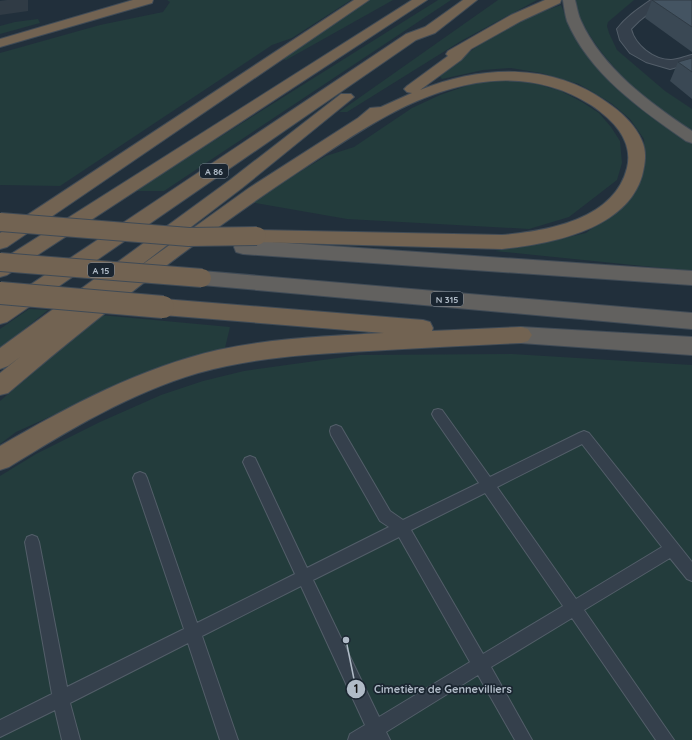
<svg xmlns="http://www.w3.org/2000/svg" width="692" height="740" font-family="Quicksand,sans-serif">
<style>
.green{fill:#233c3c}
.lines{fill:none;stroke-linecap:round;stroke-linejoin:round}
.service-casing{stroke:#535e69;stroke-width:2}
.minor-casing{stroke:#535e69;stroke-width:2}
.trunk-casing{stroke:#404b56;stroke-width:2}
.motorway-casing{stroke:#404b56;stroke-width:2}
.service{fill:#35404c;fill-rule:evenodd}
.minor{fill:#35404c;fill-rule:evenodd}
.trunk{fill:#62615f;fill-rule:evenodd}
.motorway{fill:#726352;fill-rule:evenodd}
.motorway-bridge-far1-casing{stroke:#404b56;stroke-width:20;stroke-linecap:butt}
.motorway-bridge-casing{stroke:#404b56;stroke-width:24;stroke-linecap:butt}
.motorway-bridge-far1{stroke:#726352;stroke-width:18}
.motorway-bridge{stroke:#726352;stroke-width:22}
.wall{fill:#3a4854}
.shaded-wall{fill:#303b45}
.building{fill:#445462;stroke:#303b45}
.labels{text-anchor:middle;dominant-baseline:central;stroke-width:3.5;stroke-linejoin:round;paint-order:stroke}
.shield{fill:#1a2530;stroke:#838e9a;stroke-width:1}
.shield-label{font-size:9px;font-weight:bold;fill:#b0bbc7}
.leader{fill:none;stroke:#b0bbc7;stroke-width:1.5}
.callout-dot{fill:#b0bbc7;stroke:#1a2530;stroke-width:1.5}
.mark-label{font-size:12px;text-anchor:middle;font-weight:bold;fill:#111}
.callout-label{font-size:11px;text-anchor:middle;font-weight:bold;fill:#b0bbc7;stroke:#1a2530;stroke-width:3.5;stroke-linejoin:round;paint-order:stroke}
</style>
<rect width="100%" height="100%" fill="#212f3b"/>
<g class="green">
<path d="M167,0H351L292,38L272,45L60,186L0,185V53L100,25L163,12L170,2Z"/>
<path d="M365,0H393L286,60L277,58Z"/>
<path d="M438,0H451L164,191H134Z"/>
<path d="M498,0H537L461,41L347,112H339Z"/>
<path d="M572,0H634L608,22L607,26L609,33L617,50L665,91L692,109V130C641,99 594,57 572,0Z"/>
<path d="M561,5C587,73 633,106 692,144V271L495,251L543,243L586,233L632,197L645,167L644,139L630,119L611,103L579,84L541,73L511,68L483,70L442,79L438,74L495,34L517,21Z"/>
<path d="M38,19L40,23L0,34V26L15,22Z"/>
<path d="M510,80L537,84L561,91L582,102L599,113L611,127L620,141L622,163L617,180L569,217L529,229L347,219L250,202L326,156L354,147L412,108L440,95L469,85L488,81Z"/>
<path d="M29,309L48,310L0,349V329Z"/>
<path d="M100,315L230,327L225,348L156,369L16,432L0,444V401Z"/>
<path d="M512,354L692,365V740H0V476L36,454L100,422L161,395L203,381L244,371L359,355Z"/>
</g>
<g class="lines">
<g class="service-casing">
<path id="service" d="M438,409L442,410L490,477L579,433L584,431L589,433L692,562V581L687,579L670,558L584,610L674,740H656L572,618L491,667L532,740H515L478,675L386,732L390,740H348L350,734L365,725L301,586L202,636L238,740H220L188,643L70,703L80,740H62L55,710L0,737V720L52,694L25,542L27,537L32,535L37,537L39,542L67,687L184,629L133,478L135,474L140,472L145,474L147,478L197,623L295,574L243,462L245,458L250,456L255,458L307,568L389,527L380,521L331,435L330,431L331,427L336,425L341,427L390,511L403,520L479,483L434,418L432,414L434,410ZM582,444L662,547L576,599L497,487ZM485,493L563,606L483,654L411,530ZM399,537L470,662L379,717L313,580Z"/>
</g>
<g class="minor-casing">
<path id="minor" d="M651,0H665L639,21L631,29C635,45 653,60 671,60C677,60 686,56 692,55V63L670,69L646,62L630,53L620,40L617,29C626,17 638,9 651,0Z"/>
</g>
<g class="trunk-casing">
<g id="trunk">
<path d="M563,0H575C577,7 578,15 581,21C602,68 650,103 692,131V143L686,141C641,110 589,73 567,21C565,14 564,7 563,0Z"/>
<path d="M243,240L692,271V285L243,254L236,252L234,247L236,242Z"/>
<path d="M202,271L692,313V329L202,285L195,283L192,278L195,273Z"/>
<path d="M521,327L692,337V355L521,343L514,341L510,335L514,329Z"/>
</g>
</g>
<g class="motorway-casing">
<g id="motorway">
<path d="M133,0H153L152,3L0,47V39Z"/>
<path d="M354,0H369L7,247L0,249V233Z"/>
<path d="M412,0H427L7,275L0,277V261Z"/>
<path d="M463,0H477L435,33L416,40L7,322L0,324V305L406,34L425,27Z"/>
<path d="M545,0H561L560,3L521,21L471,49L461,60L420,90C480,66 550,62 605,101C620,111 635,124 642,141C647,152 645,164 642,176C626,230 550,244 502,249L257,242L250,241L248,236L250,231L257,230L502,235C547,231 614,220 627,168C634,140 612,119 591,105C557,83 516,76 476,83C411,94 355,134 301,170C198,238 101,314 8,393L0,395V373L20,357L8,366L0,369V348L230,180L341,94H351L354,97L242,188L132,272L249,188L358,118L370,108L381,107L412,93L407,92L404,89L407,86L448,56L446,54L448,51L511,15Z"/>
<path d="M163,299L423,320L430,322L433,328L432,331L521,327L528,329L532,335L528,341L521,343C470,345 420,348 369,351C312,354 254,357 198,373C130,393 69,430 9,467L0,470V446C69,406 140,368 218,350C273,338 329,336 384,333L163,315L156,312L153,307L156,302Z"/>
</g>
</g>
<use href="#service" class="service"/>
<use href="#minor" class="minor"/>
<use href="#trunk" class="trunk"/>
<use href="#motorway" class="motorway"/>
<g class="motorway-bridge-far1-casing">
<g id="motorway-bridge-far1">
<path d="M0,222L189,237L257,236"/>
<path d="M0,262L202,278"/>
</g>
</g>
<g class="motorway-bridge-casing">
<path id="motorway-bridge" d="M0,293L163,307"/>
</g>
<use href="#motorway-bridge-far1" class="motorway-bridge-far1"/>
<use href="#motorway-bridge" class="motorway-bridge"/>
</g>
<g class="wall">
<path d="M652,0H692V52L645,18Z"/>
<path d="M692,58V99L670,81L678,62Z"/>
</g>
<path class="shaded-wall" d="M7,0H28V11L0,15V1Z"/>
<g class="building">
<path d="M652,0H692V27Z"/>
<path d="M692,58V72L678,62Z"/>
</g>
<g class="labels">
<g class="shield">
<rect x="200" y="164" width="28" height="14" rx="3"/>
<rect x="88" y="263" width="26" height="14" rx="3"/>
<rect x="431" y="292" width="32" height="14" rx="3"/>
</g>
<g class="shield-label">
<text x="214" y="171">A 86</text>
<text x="101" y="270">A 15</text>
<text x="447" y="299">N 315</text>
</g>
</g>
<path class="leader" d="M346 640L356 689"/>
<g class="callout-dot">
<circle cx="346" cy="640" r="4"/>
<circle cx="356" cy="689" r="10"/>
</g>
<g class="mark-label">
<text x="356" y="693">1</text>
</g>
<g class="callout-label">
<text x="443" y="693">Cimetière de Gennevilliers</text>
</g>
</svg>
